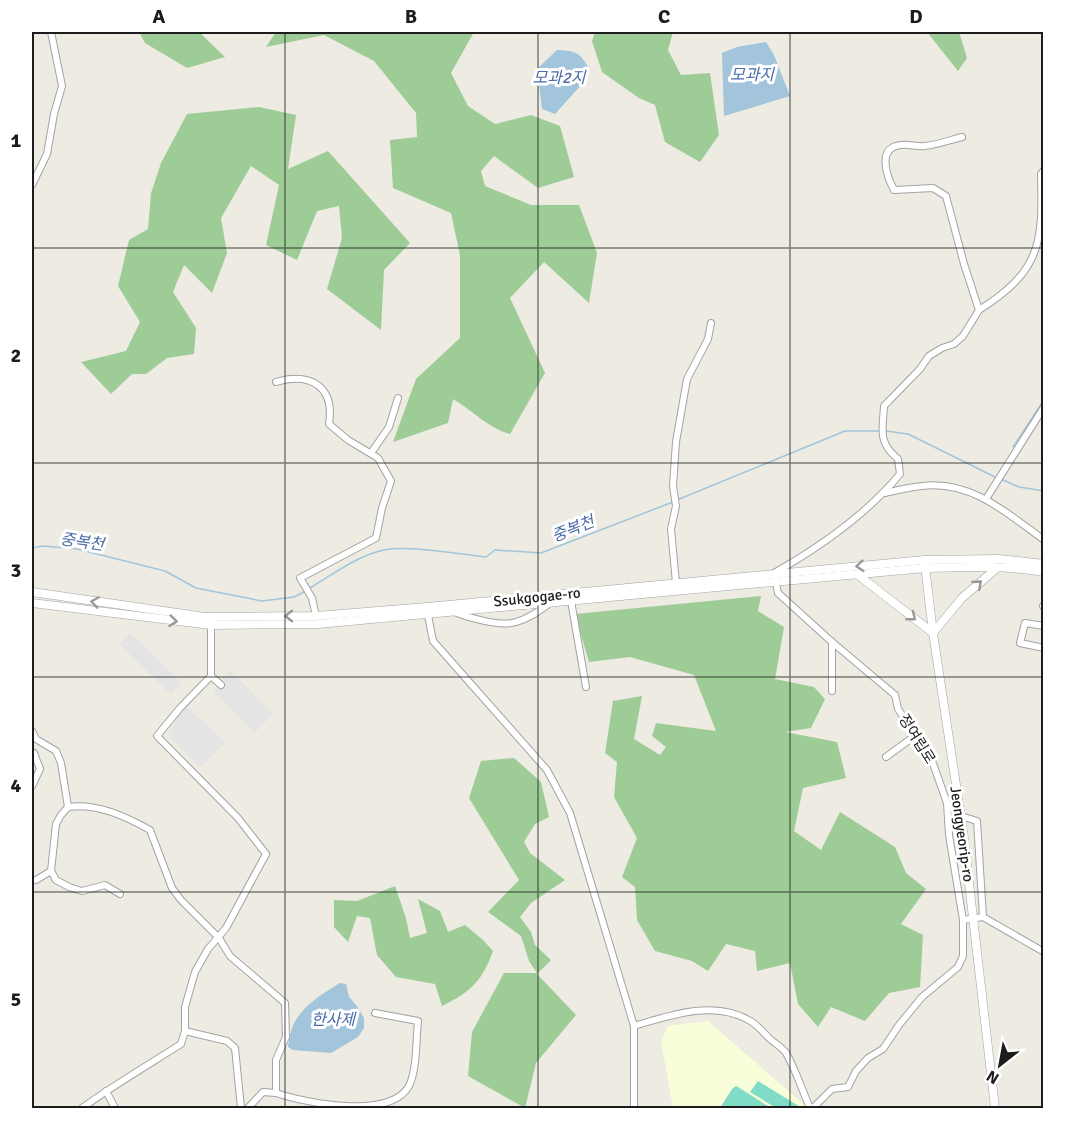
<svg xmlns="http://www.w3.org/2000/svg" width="1075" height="1140" font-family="Signika,'Noto Sans KR',sans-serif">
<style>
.education{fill:#f9feda}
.forest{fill:#9ecc97}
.pitch{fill:#80dcc7}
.parking{fill:#e4e4e4}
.water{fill:#a2c5db}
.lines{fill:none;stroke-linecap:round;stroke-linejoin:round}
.stream{stroke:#a2c5db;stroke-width:1.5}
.minor-casing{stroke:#a3a3a3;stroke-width:8}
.tertiary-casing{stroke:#a3a3a3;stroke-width:9}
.minor{stroke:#fff;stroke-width:6}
.tertiary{stroke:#fff;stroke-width:8}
.oneway{stroke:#999}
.grid{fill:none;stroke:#1c1c1c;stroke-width:1.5;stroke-opacity:0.55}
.labels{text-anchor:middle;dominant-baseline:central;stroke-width:6;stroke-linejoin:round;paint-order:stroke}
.street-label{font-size:15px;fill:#1c1c1c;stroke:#fff}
.water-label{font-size:16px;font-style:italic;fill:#4b6baa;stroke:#fff}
.neatline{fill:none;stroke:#1c1c1c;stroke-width:2}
.grid-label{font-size:20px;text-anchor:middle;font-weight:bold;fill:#1c1c1c}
</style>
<rect width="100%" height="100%" fill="#edebe2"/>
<path class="education" d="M708,1021L718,1030L808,1108H673L661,1041L668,1026Z"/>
<g class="forest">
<path d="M139,32H199L225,57L187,68L145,43Z"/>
<path d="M276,32H474L451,73L468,106L495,124L531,115L560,126L574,177L538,188L494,156L481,171L485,186L531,205H579L597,253L589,303L544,262L510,298L545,373L510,434C488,428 472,410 453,399L448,423L393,442L416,379L460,338V255L451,213L393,188L390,140L417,137L416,113L374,61L324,35L266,47Z"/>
<path d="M595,32H673L668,50L681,75L710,73L719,135L700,162L665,142L655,105L639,98L602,72L592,41Z"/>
<path d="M927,32H959L967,58L958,71Z"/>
<path d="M259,107L296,115L288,169L328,151L410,243L384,270L381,330L327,289L342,238L339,206L317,211L297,260L266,245L279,185L251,166L221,218L227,253L212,293L184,265L173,292L196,328L194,354L167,358L146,374H132L111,394L81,362L126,351L140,322L118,286L129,240L148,229L151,193L161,163L187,114Z"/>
<path d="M761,596L758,611L784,627L775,679L814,687L825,699L811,728L785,732L837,742L846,778L803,788L794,831L821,850L840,812L895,847L906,873L926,889L901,924L923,935L920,987L889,993L865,1021L831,1007L818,1027L798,1004L790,963L757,971L755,951L726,944L708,971L692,961L655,951L637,920L635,887L622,877L637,838L614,797L617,762L605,753L613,701L642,696L634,739L660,755L666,747L652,736L656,723L716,731L694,675L630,657L589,662L575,614Z"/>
<path d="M514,758L541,782L549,817L535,824L524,842L530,853L565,880L531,903L520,917L531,932L535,945L551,960L537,974L576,1015L536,1063L525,1108L468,1076L472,1032L504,973H537L529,961L521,936L488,912L519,880L469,798L481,761Z"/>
<path d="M395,886L406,918L410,938L427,933L418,899L440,911L448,932L465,925L483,940L493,951C482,981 471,992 442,1006L435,984L396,977L377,955L370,918L357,916L348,942L334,927V900L357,901Z"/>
</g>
<g class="pitch">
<path d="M758,1081L802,1108H776L750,1092Z"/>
<path d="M736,1086L738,1087L771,1108H720L732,1089Z"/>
</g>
<g class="parking">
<path d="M130,633L182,683L171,694L119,644Z"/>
<path d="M231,671L273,714L254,733L213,691Z"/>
<path d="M186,706L225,743L201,767L168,735L181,712Z"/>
</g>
<g class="water">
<path d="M766,42L774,55L790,96L724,116L722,53L737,47Z"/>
<path d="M557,50C577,51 579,52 590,70L582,84L555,114L542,109L537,69Z"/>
<path d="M340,983L346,984L349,997L357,1006L364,1018V1028L358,1037L331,1053L293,1050L288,1047C289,1041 290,1034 292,1028C300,1007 322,994 340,983Z"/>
</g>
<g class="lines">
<g class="stream">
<path d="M886,431L908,434L997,478"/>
<path d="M1013,447L1044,400"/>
<path d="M1001,479L1019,487L1044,491"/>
<path d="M677,500L845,431H881"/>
<path d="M32,548L43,546L77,549L165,571L196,588L262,601L294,597L306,591"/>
<path d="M310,588C332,575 358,555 384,550C412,545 456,554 486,557L495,550L541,553L673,502"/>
</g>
<g class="minor-casing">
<g id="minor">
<path d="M962,137C950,140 937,145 925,146C917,147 909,144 901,145C877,147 886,175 894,190L933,188L946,196L964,264L979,310L963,336L954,344L942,348L929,356L920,369L884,406C883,429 877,442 898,459L900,474C866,515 820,547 774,573L778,593L832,642L895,695L898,709L930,755L947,803L949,835L963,920L983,917"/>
<path d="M32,185L47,154L54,114L62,86L51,32"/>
<path d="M979,310C1041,271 1043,243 1041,174L1044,170"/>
<path d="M276,382C310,372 335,386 329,424L348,440L378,458L391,481L382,508L376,538L300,578L312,598L316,616"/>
<path d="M371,453L389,427L398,398"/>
<path d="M885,493C898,490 910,487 922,486C971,480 1007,513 1044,540"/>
<path d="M986,499L1044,407"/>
<path d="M676,583L671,529L676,506L673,486L676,442L687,379L708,339L711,323"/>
<path d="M571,601L586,687"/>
<path d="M1043,606H1044"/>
<path d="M427,610L433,641L547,770L570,813L634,1026V1108"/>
<path d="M454,612C469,618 501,627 516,622C529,619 540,610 550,603"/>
<path d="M211,621V676L221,685"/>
<path d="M1044,626L1025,623L1020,643L1044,648"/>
<path d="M832,642V691"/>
<path d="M32,731L36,739L56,751L61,763L68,807C97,803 125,816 150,830L172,888L181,900L219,938L230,956L285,1003L286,1037L276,1060V1093C306,1103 390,1120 409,1086C417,1070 416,1040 418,1021L375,1013"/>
<path d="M886,757L916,735"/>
<path d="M32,786L40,769L34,753"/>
<path d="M947,803L961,816L977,821L983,917L1044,952"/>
<path d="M68,807L61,815L56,824L51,871L56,880L69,887L82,891L105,885L120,894"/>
<path d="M36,880L51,871"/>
<path d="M634,1026C671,1015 716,999 752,1022C758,1026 763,1032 769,1038C774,1043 782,1047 786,1053C796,1070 802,1090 810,1108"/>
<path d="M185,1031L227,1041L235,1048L241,1108"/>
<path d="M106,1091L115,1108"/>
<path d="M82,1108C114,1085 148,1065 181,1044L185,1031V1007L195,972L208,949L226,928L266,854L238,818L157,736L180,708L211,676"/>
<path d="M248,1108L263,1092L276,1093"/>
<path d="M813,1108L832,1089L848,1087L856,1071L868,1058L883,1049L899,1025L922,997L958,967L963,956V920"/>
</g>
</g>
<g class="tertiary-casing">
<g id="tertiary">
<path d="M925,566L933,633L963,831L995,1108"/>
<path d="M858,575L933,633L962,598L997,568"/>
<path d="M32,592L205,617L316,616L427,607L924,560L999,559L1044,564"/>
<path d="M32,603L211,625L318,624L925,568C965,567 1004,565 1044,572"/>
</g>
</g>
<use href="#minor" class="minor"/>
<use href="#tertiary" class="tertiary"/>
</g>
<defs><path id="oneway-chevron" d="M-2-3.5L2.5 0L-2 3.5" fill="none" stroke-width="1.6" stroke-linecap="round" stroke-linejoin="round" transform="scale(1.5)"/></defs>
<g class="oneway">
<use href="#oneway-chevron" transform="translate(860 566) rotate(175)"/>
<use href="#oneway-chevron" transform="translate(978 584) rotate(-41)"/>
<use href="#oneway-chevron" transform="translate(95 602) rotate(-172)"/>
<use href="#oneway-chevron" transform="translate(289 616) rotate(180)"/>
<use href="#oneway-chevron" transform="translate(912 617) rotate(38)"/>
<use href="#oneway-chevron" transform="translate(173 621) rotate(6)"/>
</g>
<path class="grid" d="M285,32V1108M538,32V1108M790,32V1108M32,248H1044M32,463H1044M32,677H1044M32,892H1044"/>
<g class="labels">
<g class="street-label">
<text transform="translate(537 597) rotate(-6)">Ssukgogae-ro</text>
<text transform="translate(917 739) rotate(58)">정여립로</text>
<text transform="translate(962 834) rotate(82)">Jeongyeorip-ro</text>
</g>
<g class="water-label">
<text x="752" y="75">모과지</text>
<text x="559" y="78">모과2지</text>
<text transform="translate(573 529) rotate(-22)">중복천</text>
<text transform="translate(82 542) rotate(8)">중복천</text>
<text x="333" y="1020">한사제</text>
</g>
</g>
<rect width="1075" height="1140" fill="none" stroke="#ffffff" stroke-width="66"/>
<g transform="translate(1000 1065) rotate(211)" stroke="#ffffff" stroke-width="4.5" paint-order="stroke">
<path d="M0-4.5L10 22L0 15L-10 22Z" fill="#1c1c1c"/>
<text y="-9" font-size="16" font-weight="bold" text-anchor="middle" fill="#1c1c1c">N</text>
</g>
<rect x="33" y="33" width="1009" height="1074" class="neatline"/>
<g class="grid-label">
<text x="159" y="23">A</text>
<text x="411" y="23">B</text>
<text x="664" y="23">C</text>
<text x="916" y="23">D</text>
<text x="16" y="147">1</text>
<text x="16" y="362">2</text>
<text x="16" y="577">3</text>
<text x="16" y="792">4</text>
<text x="16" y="1006">5</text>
</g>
</svg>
